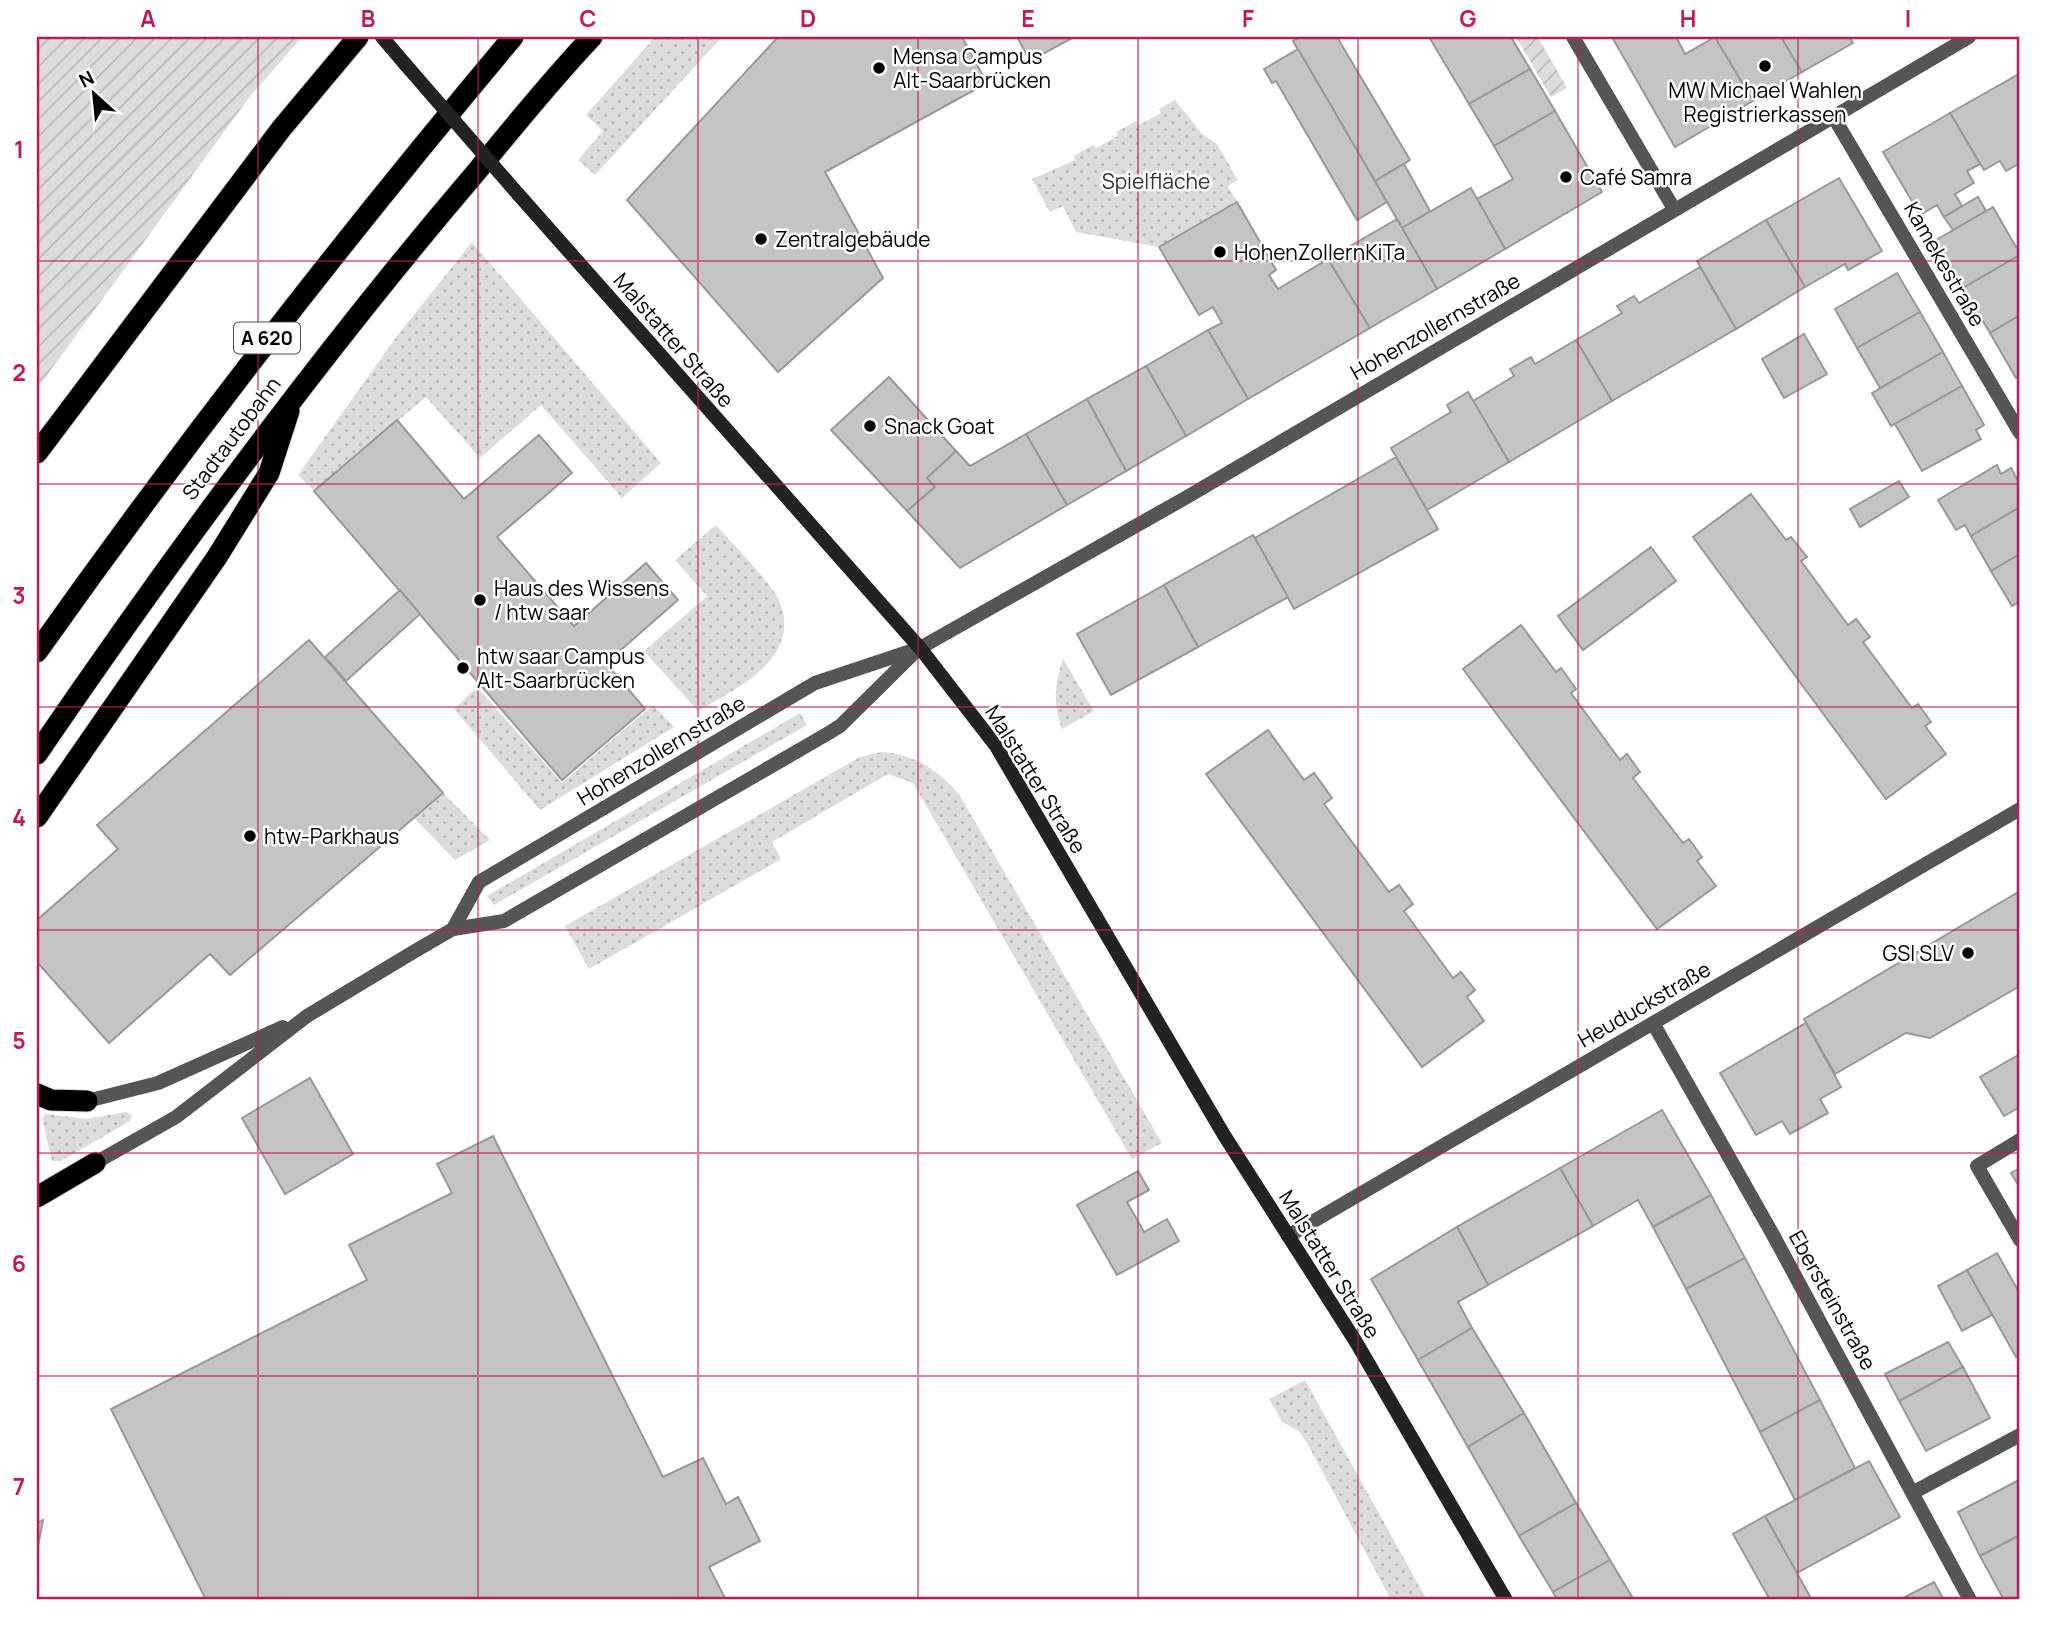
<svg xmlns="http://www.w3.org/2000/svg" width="2057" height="1637" font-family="Manrope,sans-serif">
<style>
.grass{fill:url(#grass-dots)}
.garden{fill:url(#garden-furrows)}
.building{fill:#c4c4c4;stroke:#999;stroke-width:2}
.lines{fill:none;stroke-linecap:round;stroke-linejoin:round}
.motorway-casing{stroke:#dbdbdb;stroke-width:23}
.minor{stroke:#555;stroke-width:14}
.tertiary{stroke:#555;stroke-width:14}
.secondary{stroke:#222;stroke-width:14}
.motorway{stroke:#000;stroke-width:21}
.secondary-bridge{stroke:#222;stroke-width:14}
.grid{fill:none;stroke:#c2185b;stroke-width:2;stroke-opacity:0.55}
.poi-dot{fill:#000;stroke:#fff;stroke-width:2.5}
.labels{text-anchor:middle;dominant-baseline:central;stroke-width:5;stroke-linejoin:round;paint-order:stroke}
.shield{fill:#fff;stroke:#4c4c4c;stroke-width:2}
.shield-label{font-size:19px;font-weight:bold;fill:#000}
.poi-label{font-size:21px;fill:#000;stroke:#fff;text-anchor:start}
.park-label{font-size:21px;fill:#333;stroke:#fff}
.street-label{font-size:21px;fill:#000;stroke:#fff}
.neatline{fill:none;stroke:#c2185b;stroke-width:2.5}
.grid-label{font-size:23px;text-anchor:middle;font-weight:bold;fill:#c2185b}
</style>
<defs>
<pattern id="grass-dots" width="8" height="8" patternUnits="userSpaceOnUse" patternTransform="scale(1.75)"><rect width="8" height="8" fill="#dcdcdc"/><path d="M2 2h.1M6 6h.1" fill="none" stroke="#bbb" stroke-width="1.8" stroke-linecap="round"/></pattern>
<pattern id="garden-furrows" width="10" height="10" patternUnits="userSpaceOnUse" patternTransform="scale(1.75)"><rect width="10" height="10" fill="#dcdcdc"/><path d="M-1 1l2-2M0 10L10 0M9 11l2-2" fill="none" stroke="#bbb"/></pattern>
</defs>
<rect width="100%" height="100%" fill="#fff"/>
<g class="grass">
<path d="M655,37H722L595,175L578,160L603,131L586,115Z"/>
<path d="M1175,100L1202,134L1217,144L1238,180L1228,186L1237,202L1159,247L1076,232L1063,206L1050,212L1032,179L1075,160L1074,156L1093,145L1096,148L1118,136L1116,132L1136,121L1139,125L1161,113L1159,109Z"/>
<path d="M472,242L661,463L622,498L541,405L480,458L426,397L314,491L298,475L397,336Z"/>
<path d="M716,525C731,542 775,586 781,605C800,660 734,690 698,711L644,651L707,596L675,560Z"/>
<path d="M1063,659L1094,711L1062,729C1053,703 1054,686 1063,659Z"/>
<path d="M477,687L562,783L653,705L674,727L540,810L454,709Z"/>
<path d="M800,713L807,725L494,905L487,896Z"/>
<path d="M881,752C915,754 938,770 959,794L1162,1143L1132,1159L913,783L888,774L772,842L781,859L589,969L565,926L860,757Z"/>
<path d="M443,793L490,840L455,860L414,818Z"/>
<path d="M126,1112L132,1115L130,1121L61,1161H52L42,1118L46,1114L86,1119Z"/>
<path d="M1305,1380L1427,1600H1391L1307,1443L1299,1431L1282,1422L1269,1399Z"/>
</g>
<g class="garden">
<path d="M37,37H302L248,99L37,389Z"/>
<path d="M1516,37H1538L1567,88L1551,97Z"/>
</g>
<g class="building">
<path d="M778,37H962L987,83L825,172L883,278L778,372L627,200Z"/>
<path d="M1017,37H1074L1030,61Z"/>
<path d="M1300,37H1337L1410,160L1375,181L1293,41Z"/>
<path d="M1429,37H1511L1530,69L1469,104Z"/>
<path d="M1612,37H1676L1685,54L1715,37L1753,101L1675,147Z"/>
<path d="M1715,37H1781L1802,72L1753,101Z"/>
<path d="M1781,37H1849L1853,43L1802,72Z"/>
<path d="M1298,49L1387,202L1357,220L1276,81L1272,83L1264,69Z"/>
<path d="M1530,69L1555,111L1494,146L1469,104Z"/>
<path d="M2019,74L2020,163L2006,171L2000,161L1984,170L1950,113Z"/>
<path d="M1555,111L1602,192L1505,249L1477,199L1513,179L1494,146Z"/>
<path d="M1950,113L1980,164L1967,171L1974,183L1955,194L1962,206L1944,217L1937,205L1920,215L1883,152Z"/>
<path d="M1404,164L1430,211L1402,228L1375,181Z"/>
<path d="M1839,178L1882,251L1848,270L1845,264L1805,287L1766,220Z"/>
<path d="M1471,188L1505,249L1437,289L1402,228Z"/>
<path d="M1978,197L1986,211L1953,230L1944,217Z"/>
<path d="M1237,202L1276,270L1269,275L1278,289L1328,259L1370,328L1248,399L1208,330L1222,323L1213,307L1199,315L1159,247Z"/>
<path d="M1993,207L2016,247L2020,245V255L1963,288L1936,240Z"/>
<path d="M1397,219L1437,289L1370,328L1328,259Z"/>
<path d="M1766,220L1805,287L1736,329L1697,261Z"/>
<path d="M2020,255V315L1990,333L1963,288Z"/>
<path d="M1700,267L1736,329L1612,401L1576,340L1622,313L1617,306L1634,296L1639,303Z"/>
<path d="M1897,273L1920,312L1857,348L1835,309Z"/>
<path d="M1920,312L1943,352L1880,388L1857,348Z"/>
<path d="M2020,315V376L2016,378L1990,333Z"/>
<path d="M1208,330L1248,399L1186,436L1146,366Z"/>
<path d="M1804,334L1827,374L1784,398L1762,359Z"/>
<path d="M1576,340L1612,401L1509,462L1473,401L1514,376L1510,369L1531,357L1535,364Z"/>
<path d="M1943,352L1962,386L1891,426L1872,393Z"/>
<path d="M1146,366L1186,436L1126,471L1087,399Z"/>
<path d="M889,377L956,451L927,478L935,487L907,511L831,430Z"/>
<path d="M1962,386L1984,425L1976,430L1981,439L1922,471L1895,424Z"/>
<path d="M1468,392L1509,462L1427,510L1391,448L1451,412L1447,405Z"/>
<path d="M1087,399L1126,471L1067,505L1026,434Z"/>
<path d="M397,420L464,499L539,435L572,473L497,537L574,626L646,563L678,600L606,663L645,709L562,780L314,491Z"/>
<path d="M1026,434L1067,505L960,568L907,511L935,487L927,478L956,451L970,466Z"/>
<path d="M1396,457L1438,529L1294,609L1255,538Z"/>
<path d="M1997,465L2001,474L2011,468L2020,485V507L1971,536L1965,525L1956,530L1938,500Z"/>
<path d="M1899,481L1909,497L1860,527L1850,509Z"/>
<path d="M1751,494L1786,540L1791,537L1807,557L1801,561L1848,625L1856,619L1870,637L1863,642L1912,708L1918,704L1931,722L1925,726L1946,754L1886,799L1693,537Z"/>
<path d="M2020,507V554L1991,571L1971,536Z"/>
<path d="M1253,535L1288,597L1198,647L1164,585Z"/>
<path d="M1651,547L1676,581L1583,650L1558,616Z"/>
<path d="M2020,554V601L2012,606L1991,571Z"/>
<path d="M1164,585L1198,647L1111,695L1077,634Z"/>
<path d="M400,590L420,614L346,681L325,657Z"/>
<path d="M1521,625L1556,672L1561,668L1576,689L1571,693L1620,760L1627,754L1640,772L1633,778L1683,843L1689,839L1702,857L1697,861L1716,886L1657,929L1463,669Z"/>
<path d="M309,640L443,793L230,975L210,954L109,1043L37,962V920L118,849L97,825Z"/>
<path d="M1268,730L1304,780L1314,773L1332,798L1324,804L1389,892L1399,885L1413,904L1404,911L1453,978L1461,972L1475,990L1467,997L1484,1021L1422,1067L1206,774Z"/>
<path d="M2020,891V986L1930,1038L1906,1033L1835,1074L1804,1019Z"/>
<path d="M1806,1023L1841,1087L1820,1099L1828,1113L1790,1134L1782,1121L1756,1135L1720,1073Z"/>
<path d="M2020,1054V1107L2004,1116L1980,1077Z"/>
<path d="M310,1078L353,1154L285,1194L242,1118Z"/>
<path d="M1662,1110L1711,1195L1653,1227L1638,1200L1593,1226L1560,1168Z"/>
<path d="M493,1136L663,1477L703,1458L726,1504L738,1497L760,1541L709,1567L726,1600H206L111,1409L367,1280L349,1245L452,1193L437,1164Z"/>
<path d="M1560,1168L1593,1226L1488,1285L1457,1227Z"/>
<path d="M2020,1168V1188L2011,1173Z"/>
<path d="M1138,1171L1149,1190L1127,1202L1144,1232L1167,1219L1179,1241L1117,1275L1077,1205Z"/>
<path d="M1711,1195L1745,1258L1686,1289L1653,1227Z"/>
<path d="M1457,1227L1488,1285L1458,1302L1472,1328L1418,1360L1371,1279Z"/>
<path d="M1997,1253L2020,1294V1355L2016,1357L1967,1270Z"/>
<path d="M1745,1258L1820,1400L1760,1432L1686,1289Z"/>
<path d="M1967,1270L1992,1315L1962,1331L1938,1286Z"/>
<path d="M1472,1328L1524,1413L1468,1447L1418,1360Z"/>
<path d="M1948,1342L1963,1367L1899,1401L1885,1374Z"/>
<path d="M1963,1367L1990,1418L1926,1451L1899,1401Z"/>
<path d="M1820,1400L1855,1468L1795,1500L1760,1432Z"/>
<path d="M1524,1413L1576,1503L1519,1536L1468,1447Z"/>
<path d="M1869,1461L1900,1517L1797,1573L1765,1516Z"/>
<path d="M2019,1480L2020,1535L1980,1556L1958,1512Z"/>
<path d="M1576,1503L1610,1560L1553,1592L1519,1536Z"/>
<path d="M1765,1516L1812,1600H1770L1733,1534Z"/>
<path d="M43,1520L37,1552V1523Z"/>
<path d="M2020,1535V1600H2004L1980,1556Z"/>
<path d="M1610,1560L1634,1600H1557L1553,1592Z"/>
<path d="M1934,1582L1944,1600H1899Z"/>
</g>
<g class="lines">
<g class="motorway-casing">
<g id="motorway">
<path d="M37,453L281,129L358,37"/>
<path d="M37,652C187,440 346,236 513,37"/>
<path d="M37,754C175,552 319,356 478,170C515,125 552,79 592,37"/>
<path d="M37,817L217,557L269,473L289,411"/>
<path d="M37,1094L51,1100L87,1101"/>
<path d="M37,1197L95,1163"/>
</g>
</g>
<g class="minor">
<path d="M1573,37L1674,209"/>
<path d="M1833,116L2020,433"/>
<path d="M453,929L479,882L815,683L920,648L1187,497L1969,37"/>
<path d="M1653,1023L1772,1233L1970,1600"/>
<path d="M87,1101L158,1083L283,1027"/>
<path d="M2020,1140L1977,1166L2020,1240"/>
<path d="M95,1163L176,1117L307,1016L415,951L453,929L504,921L827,734L840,726L916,651"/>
<path d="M1914,1492L2020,1435"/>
</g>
<path class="tertiary" d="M1288,1236L2020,809"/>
<g class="secondary">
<path d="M382,37L405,64"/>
<path d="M518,194L920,648L996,746L1224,1135L1356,1342L1506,1600"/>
</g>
<use href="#motorway" class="motorway"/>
<path class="secondary-bridge" d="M405,64L518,194"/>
</g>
<path class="grid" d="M258,37V1600M478,37V1600M698,37V1600M918,37V1600M1138,37V1600M1358,37V1600M1578,37V1600M1798,37V1600M37,261H2020M37,484H2020M37,707H2020M37,930H2020M37,1153H2020M37,1376H2020"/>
<g class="poi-dot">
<circle cx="1765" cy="66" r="7"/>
<circle cx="879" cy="68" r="7"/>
<circle cx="1566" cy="177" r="7"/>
<circle cx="761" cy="239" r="7"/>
<circle cx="1220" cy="252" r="7"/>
<circle cx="870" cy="426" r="7"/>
<circle cx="480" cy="600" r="7"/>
<circle cx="463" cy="668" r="7"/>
<circle cx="250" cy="836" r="7"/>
<circle cx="1968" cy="953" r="7"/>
</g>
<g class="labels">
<rect class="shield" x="234" y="322.5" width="66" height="31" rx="5"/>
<g class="shield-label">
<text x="267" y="338">A 620</text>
</g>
<g class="poi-label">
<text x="893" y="56">Mensa Campus<tspan x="893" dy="24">Alt-Saarbrücken</tspan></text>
<text x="1765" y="90" text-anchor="middle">MW Michael Wahlen<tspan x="1765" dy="24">Registrierkassen</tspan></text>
<text x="1580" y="177">Café Samra</text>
<text x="775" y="239">Zentralgebäude</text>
<text x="1234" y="252">HohenZollernKiTa</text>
<text x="884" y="426">Snack Goat</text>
<text x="494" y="588">Haus des Wissens<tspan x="494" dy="24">/ htw saar</tspan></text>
<text x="477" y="656">htw saar Campus<tspan x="477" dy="24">Alt-Saarbrücken</tspan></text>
<text x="264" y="836">htw-Parkhaus</text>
<text x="1954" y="953" text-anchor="end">GSI SLV</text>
</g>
<g class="park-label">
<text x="1156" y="181">Spielfläche</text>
</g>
<g class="street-label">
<text transform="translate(1945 264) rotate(60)">Kamekestraße</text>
<text transform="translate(1435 326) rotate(-30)">Hohenzollernstraße</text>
<text transform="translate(674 340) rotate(49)">Malstatter Straße</text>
<text transform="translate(231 438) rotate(-53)">Stadtautobahn</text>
<text transform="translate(661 750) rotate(-31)">Hohenzollernstraße</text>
<text transform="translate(1036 779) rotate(58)">Malstatter Straße</text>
<text transform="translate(1644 1004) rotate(-30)">Heuduckstraße</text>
<text transform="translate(1330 1264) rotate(58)">Malstatter Straße</text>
<text transform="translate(1833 1300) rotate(61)">Ebersteinstraße</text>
</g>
</g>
<rect width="2057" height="1637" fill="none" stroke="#ffffff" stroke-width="77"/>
<g transform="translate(94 94) rotate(333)" stroke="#ffffff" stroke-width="5" paint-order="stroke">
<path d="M0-5L12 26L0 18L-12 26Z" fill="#000000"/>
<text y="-10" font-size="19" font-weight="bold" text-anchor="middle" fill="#000000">N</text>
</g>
<rect x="38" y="38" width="1980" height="1560" class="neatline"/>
<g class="grid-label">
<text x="148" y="27">A</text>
<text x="368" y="27">B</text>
<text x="588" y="27">C</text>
<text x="808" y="27">D</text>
<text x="1028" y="27">E</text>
<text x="1248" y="27">F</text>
<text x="1468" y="27">G</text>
<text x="1688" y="27">H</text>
<text x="1908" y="27">I</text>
<text x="19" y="158">1</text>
<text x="19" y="381">2</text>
<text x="19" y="604">3</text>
<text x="19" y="826">4</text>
<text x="19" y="1049">5</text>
<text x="19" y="1272">6</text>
<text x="19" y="1495">7</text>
</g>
</svg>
